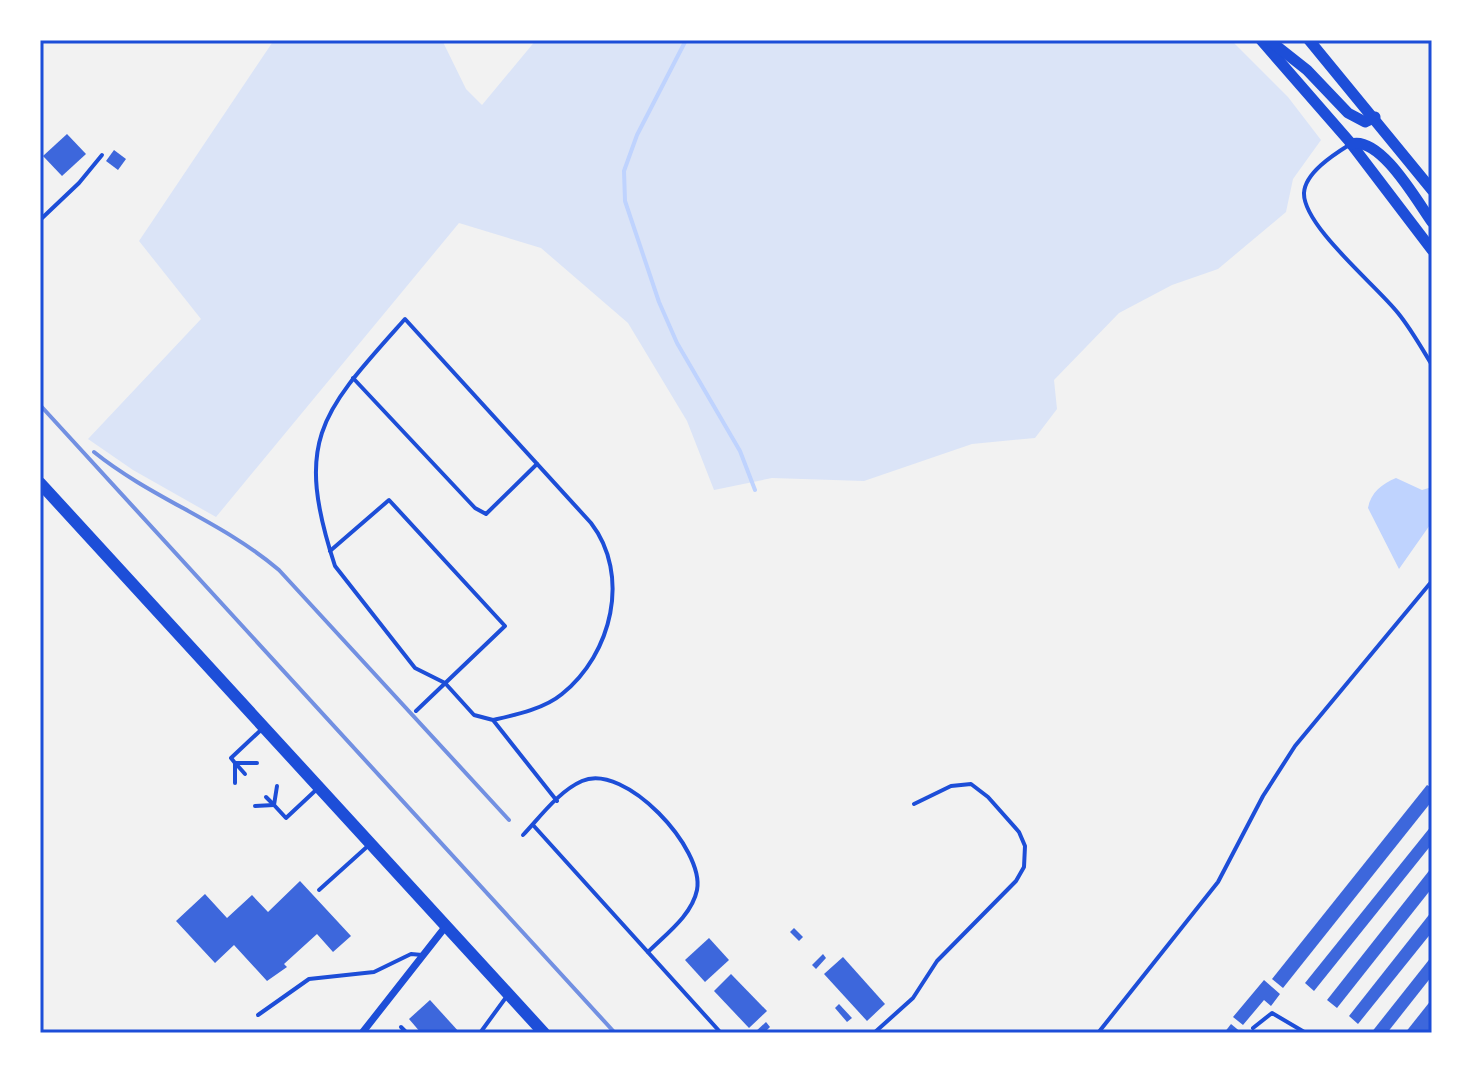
<svg xmlns="http://www.w3.org/2000/svg" width="1472" height="1073" font-family="Manrope,sans-serif">
<style>
.green{fill:#dbe4f7}
.water{fill:#bfd3fe}
.lines{fill:none;stroke-linecap:round;stroke-linejoin:round}
.stream{stroke:#bfd3fe;stroke-width:4}
.building{fill:#3d67dc}
.service{stroke:#1d4ed8;stroke-width:4}
.minor{stroke:#1d4ed8;stroke-width:7}
.secondary{stroke:#1d4ed8;stroke-width:11}
.primary{stroke:#1d4ed8;stroke-width:12}
.rail{stroke:#7290e2;stroke-width:4}
.neatline{fill:none;stroke:#1d4ed8;stroke-width:3}
</style>
<rect width="100%" height="100%" fill="#f2f2f2"/>
<path class="green" d="M274,40H442L466,89L482,105L536,40H1231L1288,97L1321,140L1293,179L1286,212L1218,269L1172,285L1119,313L1054,380L1057,409L1035,438L972,444L864,481L772,478L714,490L687,421L628,323L541,248L459,223L216,517L133,470L88,439L201,319L139,241Z"/>
<path class="water" d="M1396,478L1422,490L1432,487V522L1399,569L1368,508C1371,492 1382,484 1396,478Z"/>
<g class="lines">
<path class="stream" d="M686,40L637,135L624,171L625,201L659,302L677,343L740,451L755,490"/>
</g>
<g class="building">
<path d="M67,134L86,154L62,176L43,156Z"/>
<path d="M114,150L126,159L118,170L106,161Z"/>
<path d="M1427,785L1432,788V801L1283,988L1272,979Z"/>
<path d="M1432,825V844L1314,991L1305,983Z"/>
<path d="M1432,867V888L1337,1008L1327,1000Z"/>
<path d="M300,881L351,936L333,952L317,934L284,964L287,967L267,981L234,945L215,963L176,921L205,894L227,918L252,895L268,912Z"/>
<path d="M1432,911V932L1358,1024L1349,1016Z"/>
<path d="M794,928L803,937L799,941L790,932Z"/>
<path d="M709,938L729,960L705,982L685,960Z"/>
<path d="M823,954L826,958L816,969L812,965Z"/>
<path d="M1432,956V976L1387,1033H1371Z"/>
<path d="M843,957L885,1004L867,1021L824,974Z"/>
<path d="M731,974L767,1011L749,1028L714,991Z"/>
<path d="M1264,980L1280,994L1271,1006L1264,1000L1243,1025L1233,1017Z"/>
<path d="M1432,999V1032L1405,1033Z"/>
<path d="M430,1000L460,1033H421L409,1019Z"/>
<path d="M839,1004L852,1018L847,1022L835,1008Z"/>
<path d="M766,1022L770,1027L764,1033H754Z"/>
<path d="M1231,1024L1242,1033H1224Z"/>
</g>
<g class="lines">
<g class="service">
<path d="M1349,145C1333,155 1305,173 1304,193C1303,226 1377,286 1398,313C1411,329 1421,347 1432,365"/>
<path d="M40,220L79,183L102,155"/>
<path d="M353,378L475,508L486,514L537,464"/>
<path d="M330,551L389,500L505,626L416,711"/>
<path d="M493,720C515,715 544,709 562,694C612,654 631,575 591,523L405,319C322,412 293,438 335,566L415,668L445,683L474,715L493,720L557,801"/>
<path d="M257,763H235L231,758L262,729"/>
<path d="M237,765L245,774"/>
<path d="M235,783V763"/>
<path d="M277,786L274,805L286,818L316,790"/>
<path d="M266,797L274,805"/>
<path d="M255,806L274,805"/>
<path d="M533,825L721,1033"/>
<path d="M523,835C540,817 559,791 582,781C625,762 705,849 697,890C692,915 666,934 648,952"/>
<path d="M319,890L369,845"/>
<path d="M258,1015L309,979L374,972L411,954L422,955"/>
<path d="M401,1027L407,1033"/>
<path d="M1253,1028L1272,1013L1306,1033"/>
<path d="M480,1033L507,996"/>
<path d="M874,1033L913,998L937,961L1016,881L1024,867L1025,846L1019,832L988,797L971,784L951,786L914,804"/>
<path d="M1098,1033L1218,882L1263,796L1295,746L1432,581"/>
</g>
<path class="minor" d="M362,1033L446,926"/>
<g class="secondary">
<path d="M1261,40L1349,141L1432,250"/>
<path d="M1269,40L1307,70L1348,113L1365,122L1375,117"/>
<path d="M1309,40L1432,190"/>
<path d="M1351,144C1380,135 1417,201 1432,222"/>
</g>
<path class="primary" d="M40,483L544,1033"/>
<g class="rail">
<path d="M40,405L615,1033"/>
<path d="M94,452C151,498 223,522 279,570L509,820"/>
</g>
</g>
<rect width="1472" height="1073" fill="none" stroke="#ffffff" stroke-width="84"/>
<rect x="42" y="42" width="1388" height="989" class="neatline"/>
</svg>
